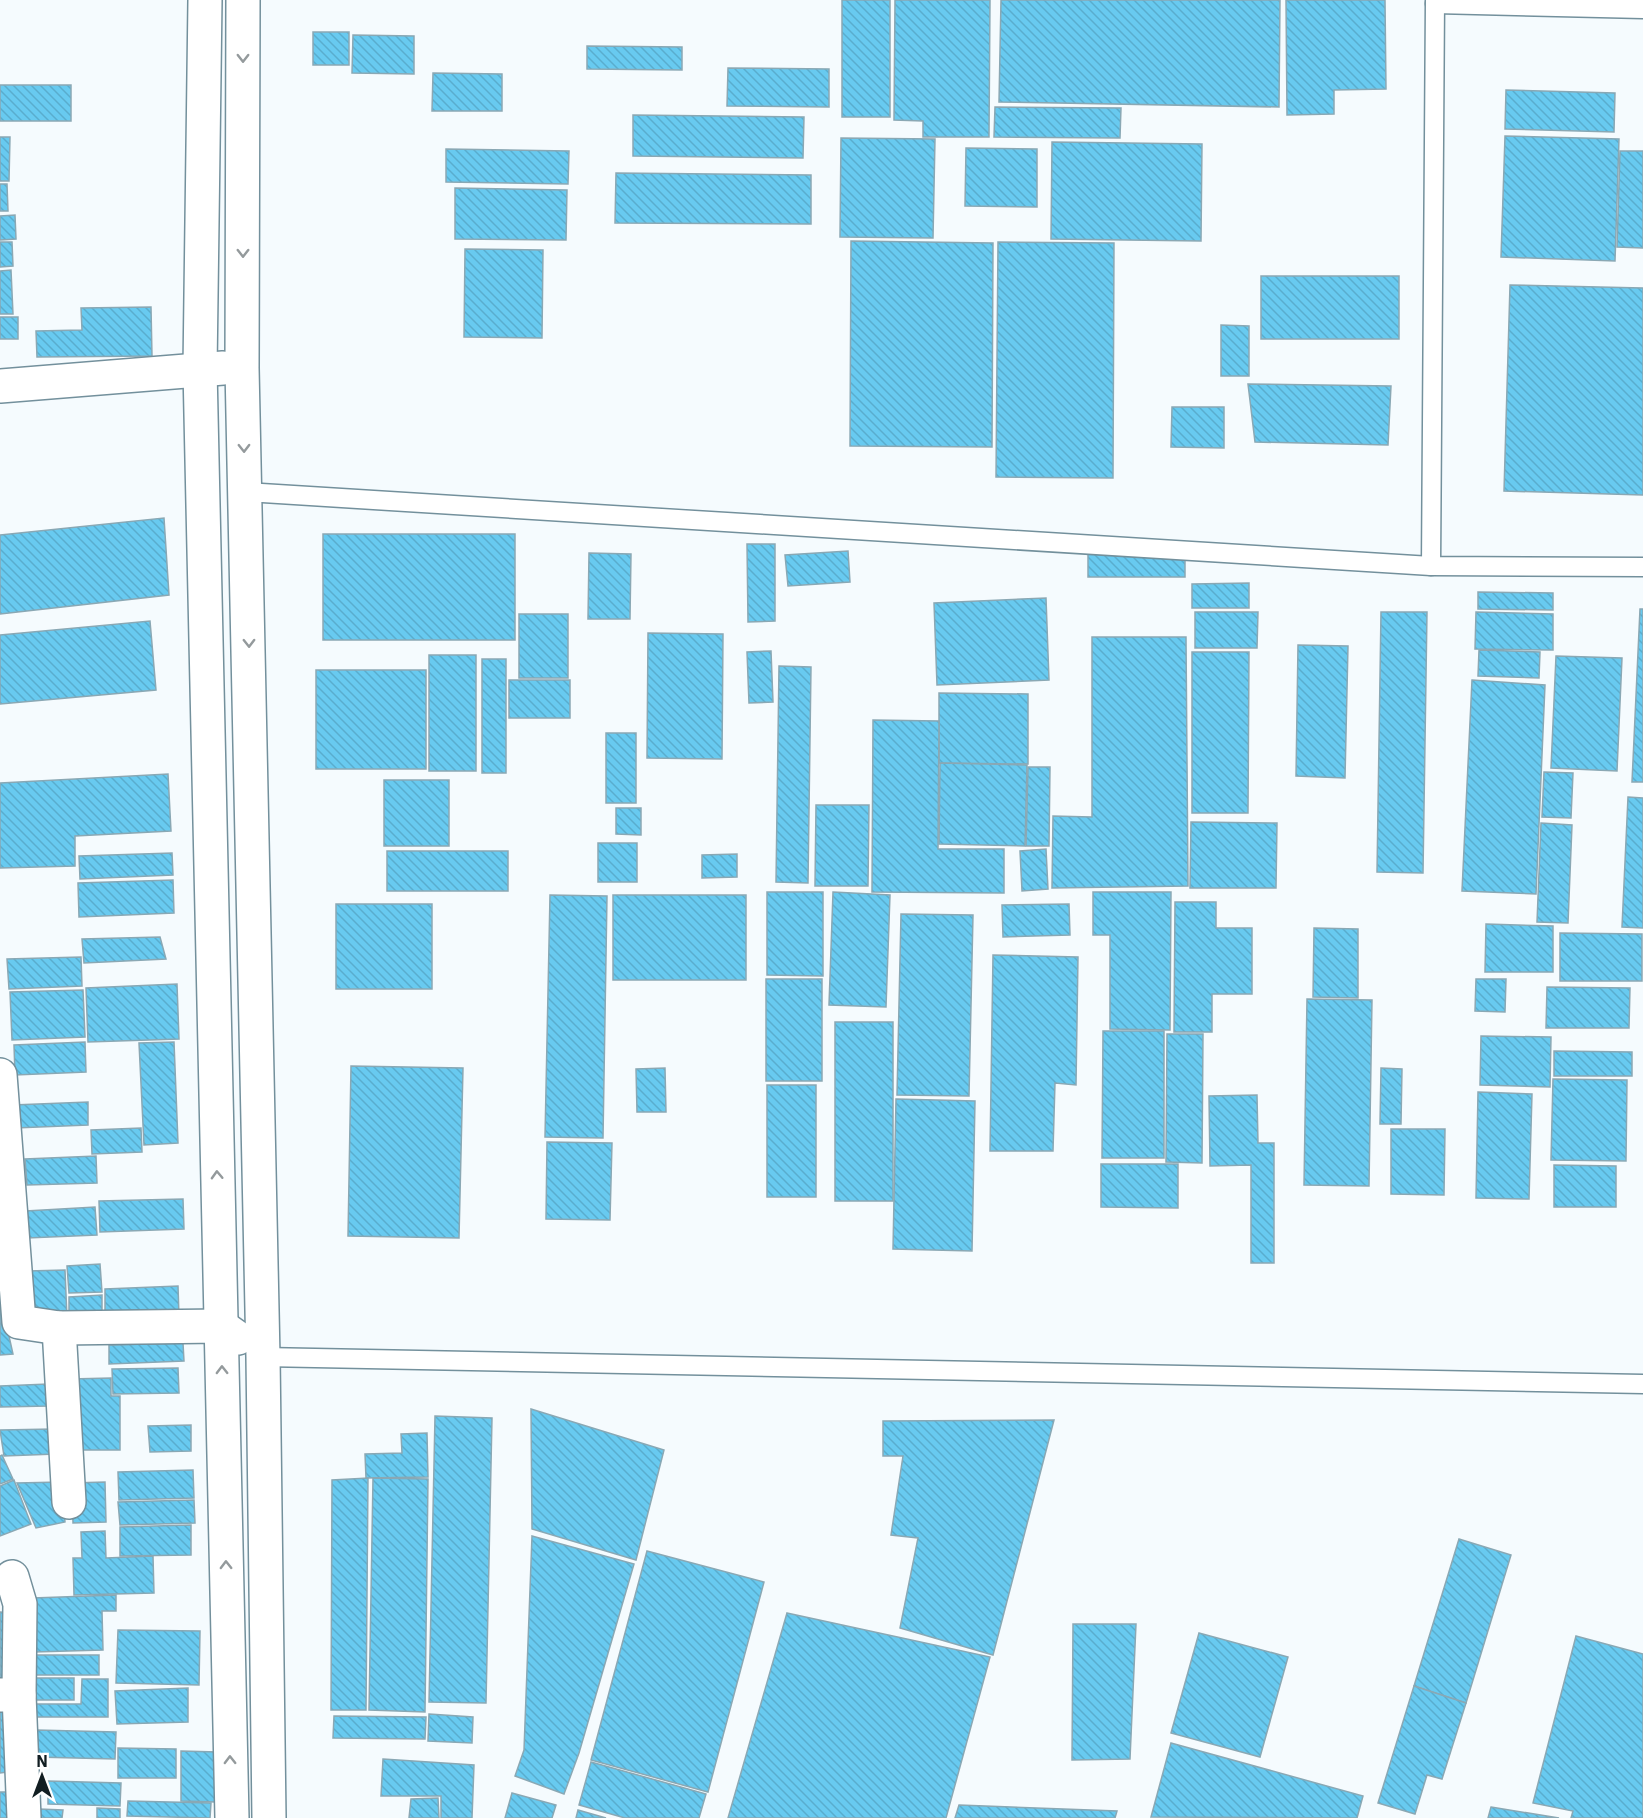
<svg xmlns="http://www.w3.org/2000/svg" width="1643" height="1818" font-family="'IBM Plex Sans',sans-serif">
<style>
.building{fill:url(#building-back-hatch);stroke:#8aa8b4;stroke-width:1.5}
.lines{fill:none;stroke-linecap:round;stroke-linejoin:round}
.lane-casing{stroke:#73909c;stroke-width:21}
.street-casing{stroke:#73909c;stroke-width:36}
.lane{stroke:#fff;stroke-width:18}
.street{stroke:#fff;stroke-width:33}
.oneway{stroke:#949a9c}
</style>
<defs>
<pattern id="building-back-hatch" width="6" height="6" patternUnits="userSpaceOnUse" patternTransform="scale(1.5)"><rect width="6" height="6" fill="#68caf0"/><path d="M-1 5l2 2M0 0l6 6M5-1l2 2" fill="none" stroke="#59adce"/></pattern>
</defs>
<rect width="100%" height="100%" fill="#f5fbfe"/>
<g class="building">
<rect x="842" y="0" width="48" height="117"/>
<path d="M895,0H990L989,137H923V121L894,120Z"/>
<path d="M1001,0H1280L1279,107L999,102Z"/>
<path d="M1286,0H1385L1386,89L1334,90V114L1287,115Z"/>
<rect x="313" y="32" width="36" height="33"/>
<path d="M353,35L414,36V74L352,73Z"/>
<path d="M587,46L682,47V70L587,69Z"/>
<path d="M728,68L829,69V107L727,106Z"/>
<path d="M433,73L502,74V111H432Z"/>
<rect x="0" y="85" width="71" height="36"/>
<path d="M1506,90L1615,93L1614,132L1505,129Z"/>
<path d="M995,107L1121,108L1120,138L994,137Z"/>
<path d="M633,115L804,117L803,158L633,156Z"/>
<path d="M1505,136L1619,139L1615,261L1501,257Z"/>
<path d="M0,137H10L9,181H0Z"/>
<path d="M841,138L935,139L933,238L840,237Z"/>
<path d="M1052,142L1202,144L1201,241L1051,239Z"/>
<path d="M966,148L1037,149V207L965,206Z"/>
<path d="M446,149L569,151L568,184L446,182Z"/>
<path d="M1620,151H1643V248L1617,247Z"/>
<path d="M616,173L811,175V224L615,223Z"/>
<path d="M0,184H7L8,211H0Z"/>
<path d="M455,188L567,190L566,240L455,239Z"/>
<path d="M15,215L16,239L0,240V216Z"/>
<path d="M851,241L993,243L992,447L850,446Z"/>
<path d="M0,242H12L13,266L0,267Z"/>
<path d="M998,242L1114,243L1113,478L996,477Z"/>
<path d="M465,249L543,250L542,338L464,337Z"/>
<path d="M11,270L13,314H0V271Z"/>
<rect x="1261" y="276" width="138" height="63"/>
<path d="M1510,285L1643,288V495L1504,491Z"/>
<path d="M151,307L152,356L37,357L36,331L82,330L81,308Z"/>
<rect x="0" y="317" width="18" height="22"/>
<path d="M1221,325L1249,326V376H1221Z"/>
<path d="M1248,384L1391,386L1388,445L1255,442Z"/>
<path d="M1172,407H1224V448L1171,447Z"/>
<path d="M164,518L169,595L0,614V535Z"/>
<rect x="323" y="534" width="192" height="106"/>
<path d="M747,544H775V621L748,622Z"/>
<path d="M848,551L850,582L788,586L785,555Z"/>
<path d="M589,553L631,554L630,619H588Z"/>
<rect x="1088" y="553" width="97" height="24"/>
<path d="M1249,583V608H1192V584Z"/>
<path d="M1478,592L1553,593V610L1478,609Z"/>
<path d="M1046,598L1049,680L937,685L934,603Z"/>
<path d="M1640,609H1643V782H1632Z"/>
<path d="M1195,612H1258L1257,648H1195Z"/>
<path d="M1381,612H1427L1423,873L1377,872Z"/>
<path d="M1476,612L1553,614V650L1475,649Z"/>
<rect x="519" y="614" width="49" height="64"/>
<path d="M150,621L156,690L0,704V635Z"/>
<path d="M648,633L723,634L722,759L647,758Z"/>
<path d="M1092,637H1186L1188,886L1052,888L1053,816L1092,817Z"/>
<path d="M1298,645L1348,646L1345,778L1296,776Z"/>
<path d="M1479,650L1540,652L1539,678L1478,676Z"/>
<path d="M771,651L773,702L749,703L747,652Z"/>
<path d="M1192,652H1249L1248,813H1192Z"/>
<rect x="429" y="655" width="47" height="116"/>
<path d="M1556,656L1622,658L1617,771L1551,768Z"/>
<rect x="482" y="659" width="24" height="114"/>
<path d="M779,666L811,667L808,883L776,882Z"/>
<rect x="316" y="670" width="110" height="99"/>
<rect x="509" y="680" width="61" height="38"/>
<path d="M1472,680L1545,685L1536,894L1462,891Z"/>
<path d="M939,693L1028,694V764L939,763Z"/>
<path d="M873,720L939,721L938,849H1004V893L872,892Z"/>
<rect x="606" y="733" width="30" height="70"/>
<path d="M940,763L1027,765L1025,846L939,844Z"/>
<path d="M1028,767H1050L1049,846H1026Z"/>
<path d="M1544,772L1573,773L1571,818L1542,817Z"/>
<path d="M168,774L171,831L75,836V866L0,868V783Z"/>
<rect x="384" y="780" width="65" height="66"/>
<path d="M1628,797L1643,798V928L1622,927Z"/>
<path d="M816,805H869L868,886H815Z"/>
<path d="M616,808H641V835L616,834Z"/>
<path d="M1191,822L1277,823L1276,888H1190Z"/>
<path d="M1541,823L1572,825L1568,923L1537,922Z"/>
<rect x="598" y="843" width="39" height="39"/>
<path d="M1046,849L1048,889L1022,891L1020,851Z"/>
<rect x="387" y="851" width="121" height="40"/>
<path d="M172,853L173,875L80,879L79,856Z"/>
<path d="M737,854V877L702,878V855Z"/>
<path d="M173,880L174,913L79,917L78,883Z"/>
<path d="M767,892H823V976L767,975Z"/>
<path d="M833,892L890,895L886,1007L829,1005Z"/>
<path d="M1093,892H1171L1170,1030L1110,1029V935H1093Z"/>
<path d="M550,895L607,896L603,1138L545,1137Z"/>
<rect x="613" y="895" width="133" height="85"/>
<path d="M1175,902H1216V928H1252V994H1212V1032H1174Z"/>
<rect x="336" y="904" width="96" height="85"/>
<path d="M1069,904L1070,935L1003,937L1002,905Z"/>
<path d="M901,914L973,915L969,1096L897,1095Z"/>
<path d="M1486,924L1553,926V972H1485Z"/>
<path d="M1314,928L1358,929V998L1313,997Z"/>
<path d="M1560,933L1642,934V981H1560Z"/>
<path d="M160,937L166,959L84,963L82,939Z"/>
<path d="M993,955L1078,957L1076,1085L1055,1083L1053,1151H990Z"/>
<path d="M81,957L82,986L9,989L7,959Z"/>
<rect x="766" y="979" width="56" height="102"/>
<path d="M1476,979H1506L1505,1012L1475,1011Z"/>
<path d="M177,984L179,1039L88,1042L86,988Z"/>
<path d="M1547,987L1630,988L1629,1028H1546Z"/>
<path d="M83,990L85,1037L12,1040L10,992Z"/>
<path d="M1307,999L1372,1000L1369,1186L1304,1185Z"/>
<rect x="835" y="1022" width="58" height="179"/>
<path d="M1103,1031H1164V1158H1102Z"/>
<path d="M1167,1034H1203L1202,1163L1166,1162Z"/>
<path d="M1481,1036L1551,1037L1550,1087L1480,1085Z"/>
<path d="M85,1042L86,1072L15,1075L14,1045Z"/>
<path d="M174,1042L178,1143L144,1145L139,1043Z"/>
<path d="M1554,1051L1632,1052V1076H1554Z"/>
<path d="M351,1066L463,1068L459,1238L348,1236Z"/>
<path d="M665,1068L666,1112H637L636,1069Z"/>
<path d="M1381,1068L1402,1069L1401,1124H1380Z"/>
<path d="M1553,1079L1627,1080L1626,1161L1551,1160Z"/>
<rect x="767" y="1085" width="49" height="112"/>
<path d="M1478,1092L1532,1094L1529,1199L1476,1198Z"/>
<path d="M1257,1095L1258,1143H1274V1263H1251V1165L1210,1166L1209,1096Z"/>
<path d="M896,1099L975,1101L972,1251L893,1249Z"/>
<path d="M88,1102V1125L15,1128L13,1105Z"/>
<path d="M141,1128L142,1152L92,1154L91,1130Z"/>
<path d="M1391,1129H1445L1444,1195L1391,1194Z"/>
<path d="M547,1142L612,1143L610,1220L546,1219Z"/>
<path d="M96,1156L97,1183L27,1185L25,1159Z"/>
<path d="M1101,1164H1178V1208L1101,1207Z"/>
<path d="M1554,1165L1616,1166V1207H1554Z"/>
<path d="M183,1199L184,1229L100,1232L99,1201Z"/>
<path d="M95,1207L97,1235L27,1238L26,1211Z"/>
<path d="M100,1264L102,1292L69,1293L67,1266Z"/>
<path d="M65,1270L67,1318L30,1319L28,1271Z"/>
<path d="M178,1286L179,1316L105,1318V1289Z"/>
<path d="M102,1295V1315H69V1297Z"/>
<path d="M0,1309H3L13,1354L0,1355Z"/>
<path d="M183,1343L184,1361L109,1364V1345Z"/>
<path d="M178,1368L179,1393L113,1394L112,1369Z"/>
<path d="M111,1378V1396H120V1450H71L70,1379Z"/>
<path d="M48,1384V1406L0,1407V1386Z"/>
<path d="M531,1409L664,1450L636,1560L532,1529Z"/>
<path d="M435,1416L492,1418L486,1703L429,1702Z"/>
<path d="M1054,1420L993,1655L900,1628L918,1538L891,1535L903,1456H883V1421Z"/>
<path d="M191,1425V1451L150,1452L148,1426Z"/>
<path d="M53,1429L55,1454L4,1456L0,1430Z"/>
<path d="M427,1433L428,1477L366,1478L365,1454L402,1453L401,1434Z"/>
<path d="M2,1455L13,1479L0,1484V1456Z"/>
<path d="M193,1470L194,1498L119,1500L118,1472Z"/>
<path d="M368,1478L366,1710H331L332,1480Z"/>
<path d="M373,1478L428,1479L425,1712L369,1710Z"/>
<path d="M14,1480L31,1524L0,1536V1486Z"/>
<path d="M61,1482L65,1522L36,1528L17,1483Z"/>
<path d="M105,1482L106,1522L73,1523L72,1483Z"/>
<path d="M194,1500L195,1523L120,1525L118,1502Z"/>
<path d="M191,1525V1555L120,1556V1527Z"/>
<path d="M105,1531L106,1558L153,1556L154,1593L74,1595L73,1558H82L81,1532Z"/>
<path d="M532,1536L634,1564L579,1753L564,1794L515,1776L524,1750Z"/>
<path d="M1459,1539L1511,1555L1466,1703L1414,1686Z"/>
<path d="M647,1551L764,1582L708,1792L591,1760Z"/>
<path d="M116,1595V1611H102L103,1650L34,1652L33,1598Z"/>
<path d="M0,1612L12,1613L10,1679H0Z"/>
<path d="M787,1613L990,1657L946,1818H728Z"/>
<path d="M1073,1624H1136L1130,1759L1072,1760Z"/>
<path d="M118,1630L200,1631L199,1685L116,1683Z"/>
<path d="M1199,1633L1288,1657L1260,1757L1171,1733Z"/>
<path d="M1576,1636L1643,1654V1818H1571L1573,1811L1533,1803Z"/>
<rect x="34" y="1655" width="65" height="20"/>
<rect x="36" y="1678" width="38" height="22"/>
<path d="M82,1679H108V1717H36V1704H81Z"/>
<path d="M1414,1686L1466,1703L1442,1779L1427,1775L1415,1814L1378,1803Z"/>
<path d="M188,1688V1722L117,1724L115,1691Z"/>
<path d="M0,1710H5L7,1772L0,1773Z"/>
<path d="M429,1714L473,1717L472,1743L428,1741Z"/>
<path d="M334,1716L426,1717L425,1739L333,1738Z"/>
<path d="M36,1730L116,1732L115,1759L36,1757Z"/>
<path d="M1171,1743L1363,1796L1357,1818L1151,1817Z"/>
<path d="M118,1748L176,1749V1778H118Z"/>
<path d="M181,1751L217,1752L216,1802L181,1801Z"/>
<path d="M383,1759L474,1765L472,1818H441V1796H381Z"/>
<path d="M591,1762L706,1794L699,1818H625L579,1805Z"/>
<path d="M48,1781L121,1783L120,1806L48,1804Z"/>
<rect x="0" y="1792" width="18" height="26"/>
<path d="M512,1793L556,1805L552,1818H505Z"/>
<path d="M438,1798L439,1818H409L411,1799Z"/>
<path d="M128,1801L211,1803L210,1818L127,1816Z"/>
<path d="M959,1805L1117,1811L1115,1818H955Z"/>
<path d="M1491,1807L1559,1818H1488Z"/>
<path d="M97,1808L120,1809V1818H97Z"/>
<path d="M39,1809L63,1810L62,1818H39Z"/>
<path d="M578,1810L606,1818H576Z"/>
</g>
<g class="lines">
<g class="lane-casing">
<g id="lane">
<path d="M1435,4L1643,9"/>
<path d="M245,492L1431,566L1643,567"/>
<path d="M1431,566L1435,0"/>
<path d="M263,1357L1643,1384"/>
</g>
</g>
<g class="street-casing">
<g id="street">
<path d="M205,0L200,369L232,1818"/>
<path d="M243,0L242,368L263,1357L269,1818"/>
<path d="M0,386L223,368"/>
<path d="M0,1075L19,1322L59,1328L221,1326L238,1338"/>
<path d="M59,1328L69,1502"/>
<path d="M12,1577L20,1604L19,1695"/>
<path d="M0,1695H19L24,1818"/>
</g>
</g>
<use href="#lane" class="lane"/>
<use href="#street" class="street"/>
</g>
<defs><path id="oneway-chevron" d="M-2-3.5L2.5 0L-2 3.5" fill="none" stroke-width="1.6" stroke-linecap="round" stroke-linejoin="round" transform="scale(1.5)"/></defs>
<g class="oneway">
<use href="#oneway-chevron" transform="translate(243 58) rotate(90)"/>
<use href="#oneway-chevron" transform="translate(243 253) rotate(90)"/>
<use href="#oneway-chevron" transform="translate(244 448) rotate(89)"/>
<use href="#oneway-chevron" transform="translate(249 643) rotate(89)"/>
<use href="#oneway-chevron" transform="translate(217 1175) rotate(-92)"/>
<use href="#oneway-chevron" transform="translate(222 1370) rotate(-91)"/>
<use href="#oneway-chevron" transform="translate(226 1565) rotate(-91)"/>
<use href="#oneway-chevron" transform="translate(230 1760) rotate(-91)"/>
</g>
<g transform="translate(42 1776)" stroke="#ffffff" stroke-width="4.5" paint-order="stroke">
<path d="M0-4.5L10 22L0 15L-10 22Z" fill="#121e22"/>
<text y="-9" font-size="16" font-weight="bold" text-anchor="middle" fill="#121e22">N</text>
</g>
</svg>
